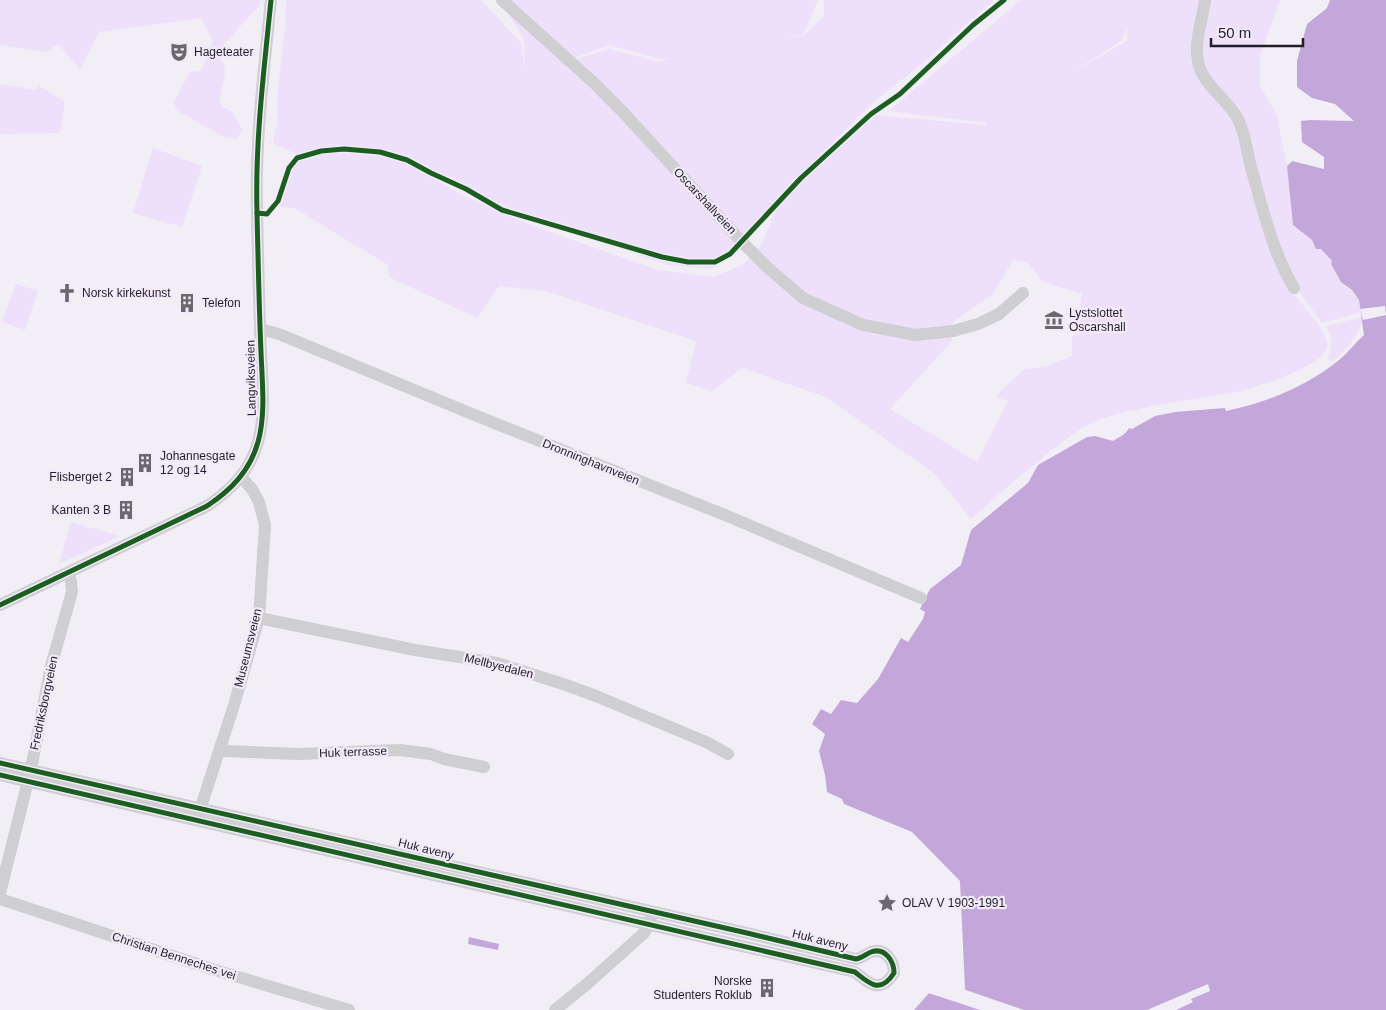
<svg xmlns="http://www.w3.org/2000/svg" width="1386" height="1010" font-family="Helvetica,sans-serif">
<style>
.green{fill:#eedffb;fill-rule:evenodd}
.water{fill:#c3a7db}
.pier{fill:#f2eef6}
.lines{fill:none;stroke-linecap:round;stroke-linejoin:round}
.minor{stroke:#cfced0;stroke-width:12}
.cycleway-casing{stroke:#f2eafa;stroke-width:8}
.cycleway{stroke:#1b5e20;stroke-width:5}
.labels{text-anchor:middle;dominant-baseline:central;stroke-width:4.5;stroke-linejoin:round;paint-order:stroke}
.poi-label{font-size:12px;fill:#221f24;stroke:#f2eafa;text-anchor:start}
.street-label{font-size:12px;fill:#221f24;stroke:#f2eafa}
</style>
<rect width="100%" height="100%" fill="#f2eef6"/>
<g class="green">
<path d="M0,0H260V5L223,45L221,61L224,64L225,74L219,101L223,107L233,112L242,130L237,139L224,137L176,110L174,102L190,72L201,71L213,41L201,18L99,32L80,69L58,44L46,52L0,45Z"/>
<path d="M286,0H481L521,43L525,70L524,39L500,0H818L803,35L781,37L803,36L824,16V0H994L923,63L877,99L797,178L747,240L573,60L609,49L659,62L670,58L660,59L609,45L571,59L566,67L604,100L743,249L711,269L667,265L535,219L462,189L397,152L342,147L298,155L273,143L277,124L278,91L285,28Z"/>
<path d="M1021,0H1280L1260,55V85L1277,116L1287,166L1293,225L1312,240L1332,261L1331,265L1341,282L1358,296L1361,312L1322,323L1296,287L1291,291C1300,303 1334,335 1326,350C1316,369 1252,389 1231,393C1211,397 1190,399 1170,403C1148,407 1125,411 1104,418C1085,424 1067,438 1052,450C1024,472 998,495 971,519L935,474L826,397L742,368L712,391L686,383L696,341L546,291L499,286L477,318L389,277L388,265L296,209L278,206L290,170L300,159L320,152L340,151L378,154L406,162L462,195L533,226L658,270L714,277L744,264L760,247L780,202L874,115L985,125L987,123L889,111ZM1127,28V41L1066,76L1121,41ZM1013,260L1028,263L1043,282L1082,294L1078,317L1082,330L1077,335L1072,336V356L1047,366L1023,370L995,397L1008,401L977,462L890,409L952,341L953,322L993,294Z"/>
<path d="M0,84L37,90L38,85L65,102L60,133L0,134Z"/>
<path d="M153,148L202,166L182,227L133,213Z"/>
<path d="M16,284L38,291L25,330L2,322Z"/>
<path d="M1362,317L1363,320C1355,340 1348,348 1332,362L1328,358C1332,344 1334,340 1326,326Z"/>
<path d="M71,522L120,536L59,564Z"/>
</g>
<g class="water">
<path d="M1330,0H1386V1010H914L929,993L962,1003L965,989L960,881L912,832L844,804L842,799L827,792L825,775L819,751L825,734L812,724L821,709L831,714L841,700L857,703L878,679L901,638L908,642L923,619L925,612L920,609L930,589L961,565L971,530L1028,483L1038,465L1087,437L1095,436L1113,441C1119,437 1125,435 1129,428L1132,429L1155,416L1175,412L1225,408L1226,411C1267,402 1306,387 1339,360C1348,353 1355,343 1364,335L1359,300L1352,290L1341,282L1331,264L1332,261L1321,249H1316L1312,240L1293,225L1287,166L1292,161L1324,169V157L1302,142L1301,121L1310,120L1354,121L1335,104L1312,98L1297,87V61L1307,24L1327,8Z"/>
<path d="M469,937L499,944L498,950L468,944Z"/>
</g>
<g class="pier">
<path d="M1385,306L1386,315L1363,320L1360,309Z"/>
<path d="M1208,984L1210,991L1191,999L1193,1002L1176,1010H1147Z"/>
<path d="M963,989L1024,1010H980L926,992L929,990L960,1000Z"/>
</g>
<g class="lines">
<g class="minor">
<path d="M502,0L595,84L621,110L742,242L767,267L803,298L863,325L916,335L953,331L978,324L999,314L1023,293"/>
<path d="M1205,0C1202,23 1191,48 1201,71C1208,88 1229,102 1238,119C1246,135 1247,154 1252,171C1263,210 1273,253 1294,288"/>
<path d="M260,329L279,334L472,414L725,515L921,598"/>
<path d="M0,605L207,506C231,490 250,471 258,442C266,414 262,381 261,352C259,305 258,258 257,212C255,141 264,70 271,0"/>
<path d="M259,618L415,650L497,663L566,685L596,696L706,742L728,754"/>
<path d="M220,750L225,751L298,754L400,750L431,754L444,759L484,767"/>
<path d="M0,763L747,933L856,959C862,958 866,954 871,952C885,947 894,961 894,973C880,995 869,983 855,972L0,775"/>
<path d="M198,816L234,705L259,618L265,525L259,502L252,489L241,477"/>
<path d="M0,893L31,769L51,666L72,592L71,581L68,573"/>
<path d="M0,899L215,970L349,1010"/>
<path d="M555,1010L587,984L644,933L649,924L651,917"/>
</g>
<g class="cycleway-casing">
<g id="cycleway">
<path d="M257,213L267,214L278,201L289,168L297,158L321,151L344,149L380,152L407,160L431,173L466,189L502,210L662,257L688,262H715L730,254L801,178L871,114L900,94L973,25L1004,0"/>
<path d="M0,605L207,506C231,490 250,471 258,442C266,414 262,381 261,352C259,305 258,258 257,212C255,141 264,70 271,0"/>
<path d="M0,763L747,933L856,959C862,958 866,954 871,952C885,947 894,961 894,973C880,995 869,983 855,972L0,775"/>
</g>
</g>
<use href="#cycleway" class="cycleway"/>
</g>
<defs>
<g id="theatre-bare" transform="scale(1.5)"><path d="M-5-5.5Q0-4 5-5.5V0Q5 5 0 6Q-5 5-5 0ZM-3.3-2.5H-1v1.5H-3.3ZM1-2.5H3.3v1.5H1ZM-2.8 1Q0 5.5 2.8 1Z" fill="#6b676e" stroke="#f2eafa" stroke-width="2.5" paint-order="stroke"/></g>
<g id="church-bare" transform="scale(1.5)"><path d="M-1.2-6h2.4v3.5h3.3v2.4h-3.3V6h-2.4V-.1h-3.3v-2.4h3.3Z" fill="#6b676e" stroke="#f2eafa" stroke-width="2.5" paint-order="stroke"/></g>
<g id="building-bare" transform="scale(1.5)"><path d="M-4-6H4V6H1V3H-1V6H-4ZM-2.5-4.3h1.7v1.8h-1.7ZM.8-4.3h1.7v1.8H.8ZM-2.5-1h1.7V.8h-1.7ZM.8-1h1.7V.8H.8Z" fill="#6b676e" stroke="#f2eafa" stroke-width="2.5" paint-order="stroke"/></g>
<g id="museum-bare" transform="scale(1.5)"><path d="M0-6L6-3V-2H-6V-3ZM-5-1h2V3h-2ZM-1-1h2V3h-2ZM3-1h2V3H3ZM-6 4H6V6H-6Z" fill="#6b676e" stroke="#f2eafa" stroke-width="2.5" paint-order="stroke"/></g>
<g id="sight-bare" transform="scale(1.5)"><path d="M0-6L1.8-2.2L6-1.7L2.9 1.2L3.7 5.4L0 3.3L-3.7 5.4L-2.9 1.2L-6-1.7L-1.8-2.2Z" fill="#6b676e" stroke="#f2eafa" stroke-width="2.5" paint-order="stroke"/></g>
</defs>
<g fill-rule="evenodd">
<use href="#theatre-bare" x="179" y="52"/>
<use href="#church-bare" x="67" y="293"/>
<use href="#building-bare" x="187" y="303"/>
<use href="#museum-bare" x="1054" y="320"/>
<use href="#building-bare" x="145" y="463"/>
<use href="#building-bare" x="127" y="477"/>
<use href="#building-bare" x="126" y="510"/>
<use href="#sight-bare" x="887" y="903"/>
<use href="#building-bare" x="767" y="988"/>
</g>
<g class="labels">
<g class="poi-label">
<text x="194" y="52">Hageteater</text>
<text x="82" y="293">Norsk kirkekunst</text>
<text x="202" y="303">Telefon</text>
<text x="1069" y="313">Lystslottet<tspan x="1069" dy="14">Oscarshall</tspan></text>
<text x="160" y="456">Johannesgate<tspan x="160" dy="14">12 og 14</tspan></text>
<text x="112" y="477" text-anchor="end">Flisberget 2</text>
<text x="111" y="510" text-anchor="end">Kanten 3 B</text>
<text x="902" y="903">OLAV V 1903-1991</text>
<text x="752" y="981" text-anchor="end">Norske<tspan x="752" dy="14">Studenters Roklub</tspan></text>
</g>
<g class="street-label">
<text transform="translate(705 201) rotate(47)">Oscarshallveien</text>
<text transform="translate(251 378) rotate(-91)">Langviksveien</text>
<text transform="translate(591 462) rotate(22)">Dronninghavnveien</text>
<text transform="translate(248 648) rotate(-76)">Museumsveien</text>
<text transform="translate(499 666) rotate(14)">Mellbyedalen</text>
<text transform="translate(44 703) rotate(-78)">Fredriksborgveien</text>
<text transform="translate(353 752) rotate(-2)">Huk terrasse</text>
<text transform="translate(426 849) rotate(14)">Huk aveny</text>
<text transform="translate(820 940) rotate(14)">Huk aveny</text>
<text transform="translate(174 956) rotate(18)">Christian Benneches vei</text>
</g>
</g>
<path d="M1211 38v8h92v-8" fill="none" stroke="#221f24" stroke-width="2.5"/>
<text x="1218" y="38" font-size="15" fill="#221f24" stroke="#f2eafa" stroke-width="4" paint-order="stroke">50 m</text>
</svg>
